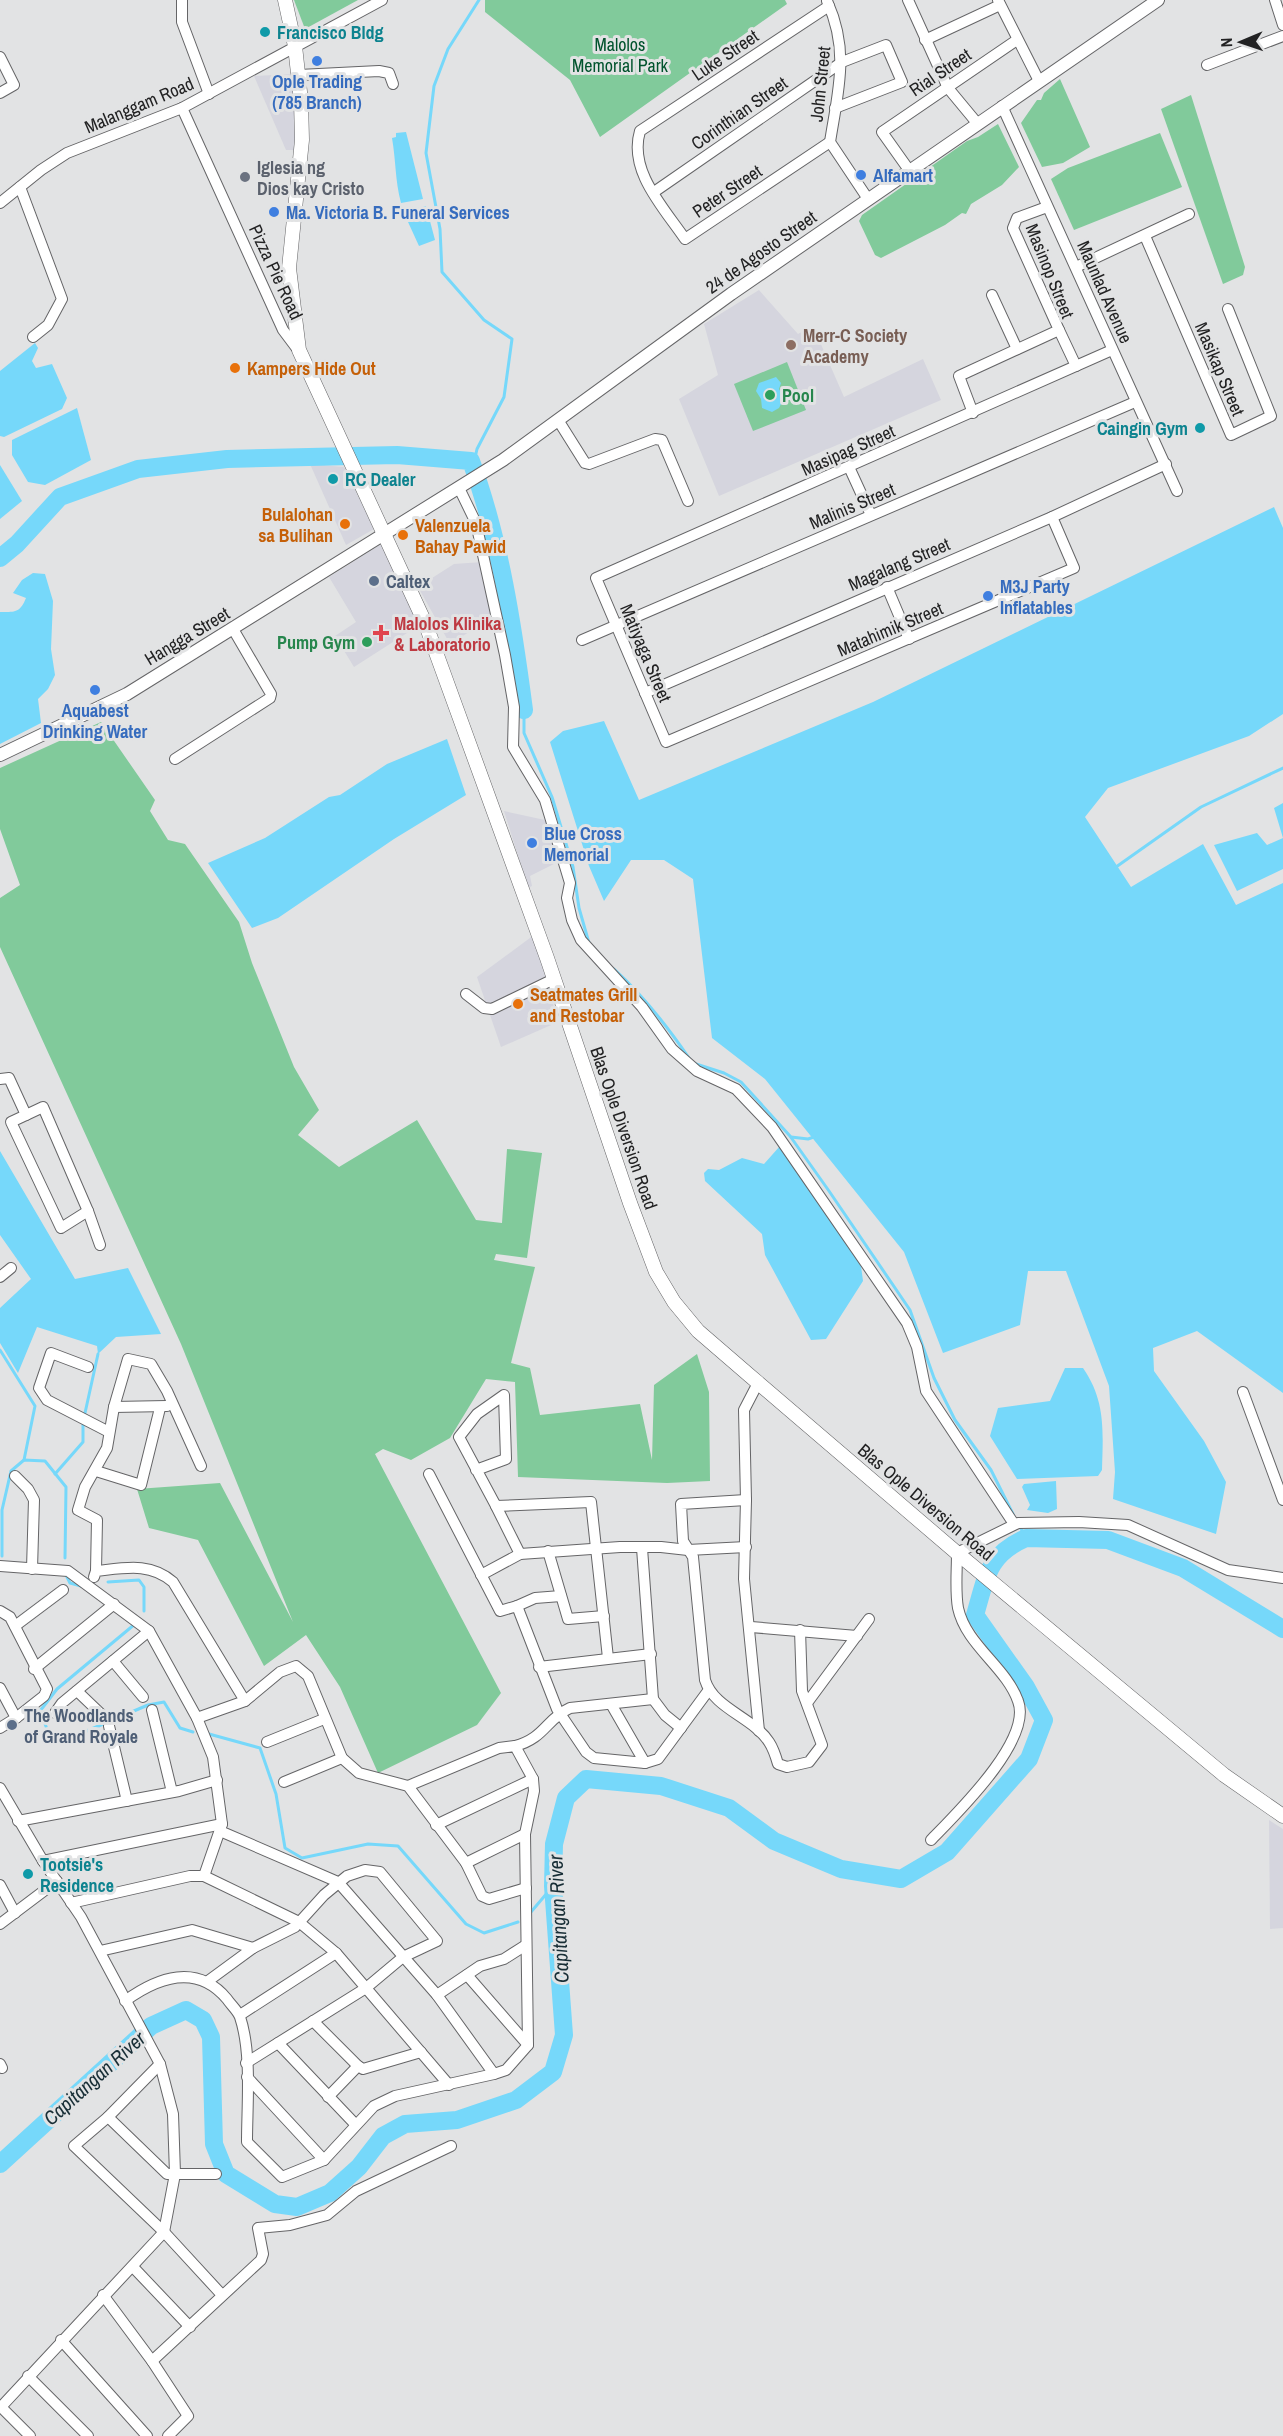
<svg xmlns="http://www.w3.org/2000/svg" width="1283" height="2436" font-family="'Archivo Narrow',sans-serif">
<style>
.built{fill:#d5d5de}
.green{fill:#81ca9b}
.water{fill:#76d8fa}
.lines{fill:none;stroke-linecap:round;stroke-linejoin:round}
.stream{stroke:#76d8fa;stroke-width:3}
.river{stroke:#76d8fa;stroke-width:18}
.minor-casing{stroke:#656567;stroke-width:12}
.tertiary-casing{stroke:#656567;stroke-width:14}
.secondary-casing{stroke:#656567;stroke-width:15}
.minor{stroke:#fff;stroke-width:10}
.tertiary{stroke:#fff;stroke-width:12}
.secondary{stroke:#fff;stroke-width:14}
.culture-dot{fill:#0f9aa8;stroke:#e2e3e4;stroke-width:2}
.shop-dot{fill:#3f7fe0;stroke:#e2e3e4;stroke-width:2}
.worship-dot{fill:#6b7280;stroke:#e2e3e4;stroke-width:2}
.education-dot{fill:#8d6e63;stroke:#e2e3e4;stroke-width:2}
.food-dot{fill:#e8710a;stroke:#e2e3e4;stroke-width:2}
.leisure-dot{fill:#2e9e5b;stroke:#e2e3e4;stroke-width:2}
.service-dot{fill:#5c6f8a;stroke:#e2e3e4;stroke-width:2}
.health-dot{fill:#e0444e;stroke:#e2e3e4;stroke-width:2}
.labels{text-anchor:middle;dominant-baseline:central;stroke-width:6;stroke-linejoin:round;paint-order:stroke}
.culture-label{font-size:18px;font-weight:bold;fill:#0d838f;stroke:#e2e3e4;text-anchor:start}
.park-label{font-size:18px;fill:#00532d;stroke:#e2e3e4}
.street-label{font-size:18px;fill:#222223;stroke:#e2e3e4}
.shop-label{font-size:18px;font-weight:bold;fill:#366cbe;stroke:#e2e3e4;text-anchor:start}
.worship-label{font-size:18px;font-weight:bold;fill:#5b616d;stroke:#e2e3e4;text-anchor:start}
.education-label{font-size:18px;font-weight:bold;fill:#785e54;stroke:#e2e3e4;text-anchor:start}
.food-label{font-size:18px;font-weight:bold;fill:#c56008;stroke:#e2e3e4;text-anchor:start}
.leisure-label{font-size:18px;font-weight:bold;fill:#27864d;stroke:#e2e3e4;text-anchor:start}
.service-label{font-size:18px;font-weight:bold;fill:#4e5e75;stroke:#e2e3e4;text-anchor:start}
.health-label{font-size:18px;font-weight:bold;fill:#be3a42;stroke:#e2e3e4;text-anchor:start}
.water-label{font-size:20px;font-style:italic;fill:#182e36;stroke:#e2e3e4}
</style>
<rect width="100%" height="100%" fill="#e2e3e4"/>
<g class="built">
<path d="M295,74L297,150H286L254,76Z"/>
<path d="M759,290L798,334L813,326L844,397L923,359L941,400L719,496L679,399L718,375L704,324Z"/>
<path d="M310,464L344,467L374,529L346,545Z"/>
<path d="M383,543L421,624L354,667L335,636L356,622L329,577Z"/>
<path d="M483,562L485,589L496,615L450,644L418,587L454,564Z"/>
<path d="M504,811L545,820L559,858L556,863L530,876L532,886L528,888Z"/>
<path d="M534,935L558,1022L501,1047L477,977Z"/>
<path d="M1269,1820L1283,1829V1928L1270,1929Z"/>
</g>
<g class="green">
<path d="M294,0H358L305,29Z"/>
<path d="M485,0H785L787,4L600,137L570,80L485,12Z"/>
<path d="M1060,79L1090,147L1063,163L1042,167L1021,123L1037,100H1041L1044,93Z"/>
<path d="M1191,95L1245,267L1243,275L1223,284L1161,109Z"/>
<path d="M998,124L1019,167L1002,185L971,204L966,214L962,213L945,225L881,258L875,255L859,221L862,215L967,141L978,137Z"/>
<path d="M1160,133L1182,187L1074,230L1051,179L1068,168Z"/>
<path d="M787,362L806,410L753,431L734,384Z"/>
<path d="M101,722L155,800L150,811L168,840L185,844L239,922L252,963L294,1067L319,1110L298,1135L339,1167L417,1120L476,1220L502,1223L507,1149L542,1153L527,1258L496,1254L494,1260L535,1267L511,1363L530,1368L540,1415L640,1404L652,1460L654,1385L697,1354L709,1392L710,1481L667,1483L518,1477L515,1382L486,1379L450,1438L411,1460L383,1449L375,1454L501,1693L477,1725L378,1773L340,1687L306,1635L264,1666L198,1540L149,1528L137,1489L220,1483L293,1622L181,1344L0,947V898L20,885L0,829V768Z"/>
</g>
<g class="water">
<path d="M406,132L423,199L401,203C395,180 396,161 392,138L396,137V133Z"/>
<path d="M426,206L435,240L419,246L403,211Z"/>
<path d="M35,343L38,348L32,361L36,368L52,364L67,398L62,409L4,437L0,436V371Z"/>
<path d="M776,377L781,383L779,389L784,398L779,408L772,412L762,408L761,399L756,391L759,383Z"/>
<path d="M77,408L91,460L45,485L28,482L12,455V440Z"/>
<path d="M0,465L22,501L0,519Z"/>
<path d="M1274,507L1283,528V714L1249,736L1108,788L1085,817L1131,887L1203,844L1236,905L1283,883V1393L1197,1331L1153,1348L1154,1371L1204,1441L1226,1482L1216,1534L1113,1499L1115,1472L1109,1386L1066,1271H1028L1020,1325L943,1353L904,1252L765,1079L712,1038L693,879L664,860H631L604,901L589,866L550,742L563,731L604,721L639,800L873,702Z"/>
<path d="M33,573L45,574L53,601L51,649L55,675L48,689L38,699L41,723L0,744V612C15,612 20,613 26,598L13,593L22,580Z"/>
<path d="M447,739L466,795L394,839L278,918L252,928L208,863L265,838L329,797L340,795L387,764Z"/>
<path d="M1283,803V869L1237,891L1214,845L1257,833L1267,845L1283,838L1274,808Z"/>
<path d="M780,1146L861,1266L863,1281L826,1339L811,1340L765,1255L762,1234L705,1181L704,1173L708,1169L719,1170L742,1158L764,1164Z"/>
<path d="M0,1151L75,1279L128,1268L161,1334L116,1337L98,1354L97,1346L37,1327L18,1373L0,1343V1308L31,1279L0,1235Z"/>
<path d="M1065,1368H1083C1106,1401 1103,1432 1102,1470L1098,1476L1017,1479L990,1436L998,1408L1050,1401Z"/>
<path d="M1056,1481L1057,1509L1048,1513L1027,1510L1030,1505L1022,1487L1024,1484Z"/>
</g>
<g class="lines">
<g class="stream">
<path d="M473,467L477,449L504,397L512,339L484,320L442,272L440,229L426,153L434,86L448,49L479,0"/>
<path d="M524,710V733L552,797L573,867L579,908L589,943"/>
<path d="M1116,867L1201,807L1283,768"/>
<path d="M614,969C643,995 667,1026 689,1058"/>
<path d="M696,1064L724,1073L741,1082L790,1136L829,1191L910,1310L934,1378L955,1420L991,1470L1013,1514"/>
<path d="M791,1137L808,1139L814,1137"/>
<path d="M0,1350L35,1406L24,1460"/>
<path d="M85,1413L98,1354"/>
<path d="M55,1474L83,1442V1422"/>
<path d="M1019,1525L1026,1538"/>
<path d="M2,1556V1510L11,1471L24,1460L45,1461L66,1487L65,1558"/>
<path d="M66,1575L70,1583L81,1586"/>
<path d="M108,1582L139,1580L144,1587V1611"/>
<path d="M135,1624L57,1689L40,1711L47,1729L55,1736L82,1733L148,1705L164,1702L180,1728L193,1732"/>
<path d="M209,1734L260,1748L276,1794L285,1848L302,1858L368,1844L398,1846L466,1924L484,1933L518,1922"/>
<path d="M531,1912L553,1886"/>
</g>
<g class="river">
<path d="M0,558L17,544L60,497L138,469L227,459L397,455L471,461C500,540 513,626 524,710"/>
<path d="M0,2164L151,2026L186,2010L203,2020L211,2037L214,2144L226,2174L275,2204L297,2207L330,2193L359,2167L383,2136L405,2124L457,2120L516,2100L553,2072L564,2035L553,1886L554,1844L566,1798L586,1779L661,1786L729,1808L774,1841L841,1869L901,1879L947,1852L1029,1759L1044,1720L1026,1687L975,1615C986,1578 987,1555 1026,1538L1108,1540L1183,1568L1283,1629"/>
</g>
<g class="minor-casing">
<g id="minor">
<path d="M182,0V22L209,94"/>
<path d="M908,0L948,88L977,123"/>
<path d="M998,0L1039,81"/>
<path d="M1275,0L1283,25"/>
<path d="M827,1C850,51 838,91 830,142L868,199"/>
<path d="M829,6L640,131C628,171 664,208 685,239L830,142"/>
<path d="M925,40L1000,5"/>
<path d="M0,57L14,85L0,93"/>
<path d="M1207,65L1283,36"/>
<path d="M299,75L379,71L389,73L393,84"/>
<path d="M1002,106L1177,491"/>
<path d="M182,108L283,330L298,350"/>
<path d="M909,170L882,132L1017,40"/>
<path d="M20,187L62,299L48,325L33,337"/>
<path d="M654,192L842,62L886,45L902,82L835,108"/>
<path d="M0,203L41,170L67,153L182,108L382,0"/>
<path d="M1145,236L1231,435L1271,416L1228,309"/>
<path d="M1076,267L1189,214"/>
<path d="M992,295L1017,349"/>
<path d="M1059,330L1076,366"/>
<path d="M973,413L959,376L1059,330L1013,228L1017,218L1047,207"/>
<path d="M558,420L585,463L589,464L655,439L662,440L688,501"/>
<path d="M849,467L871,515"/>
<path d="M459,488L476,523L505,655L514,707L513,747L545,800L570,883L567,898L572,920L581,940L642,1007L672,1049L697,1071L736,1089L772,1127L907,1323L917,1347L926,1391L1014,1524"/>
<path d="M1052,517L1074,568L666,742L596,578L1112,350"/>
<path d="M887,587L909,639"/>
<path d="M582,640L1135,402"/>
<path d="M645,693L1052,517L1166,464"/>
<path d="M175,759L270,698L271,694L233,629"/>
<path d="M466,994L484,1008L492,1009L554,979"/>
<path d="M0,1079L9,1078L26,1115L43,1107L88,1211L100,1245"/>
<path d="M26,1115L11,1122L61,1228L88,1211"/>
<path d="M0,1277L11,1268"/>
<path d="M88,1367L51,1353L39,1388L47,1400L109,1432"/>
<path d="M758,1383L744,1410L746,1500L744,1579L759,1731"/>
<path d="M1243,1392L1283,1500"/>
<path d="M114,1407L167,1406"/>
<path d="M476,1470L506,1459L504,1395L477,1414L459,1437L496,1506L591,1502L608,1658"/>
<path d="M96,1471L141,1485L160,1408"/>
<path d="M429,1474L500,1611L517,1606L557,1709L586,1752L594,1758L645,1763L658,1759L708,1691"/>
<path d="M15,1476L28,1489L34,1500L32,1569"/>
<path d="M746,1500L681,1504L683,1541L693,1557L705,1680C714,1709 753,1717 769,1742C773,1748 776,1757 778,1764L787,1767L809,1762L822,1745L802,1691L800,1630"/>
<path d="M496,1506L520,1554"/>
<path d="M642,1548L653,1699L665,1715L681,1728"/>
<path d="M548,1551L568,1619L604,1616"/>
<path d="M0,1566L68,1571L149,1631L197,1718L213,1757L222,1824L204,1876"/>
<path d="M96,1571L97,1520L78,1510L85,1487L107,1448L114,1407L128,1359L151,1364L167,1391L201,1466"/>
<path d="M481,1575L520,1554L620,1547H661L688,1550L746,1547"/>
<path d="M94,1577L96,1571C125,1568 150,1562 173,1582L245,1701"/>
<path d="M517,1606L535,1598L561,1596"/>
<path d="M0,1611L10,1617L47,1689L44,1696L16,1718"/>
<path d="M15,1626L63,1590"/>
<path d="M751,1627L857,1636"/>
<path d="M113,1661L143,1697"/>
<path d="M539,1667L651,1654"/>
<path d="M34,1669L114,1604"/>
<path d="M0,1688L16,1718L0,1728"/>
<path d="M77,1691L101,1714"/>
<path d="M807,1703L869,1619"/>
<path d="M611,1704L645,1763"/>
<path d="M152,1710L172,1792"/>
<path d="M55,1713L62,1703L149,1631"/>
<path d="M197,1718L245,1701L280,1672L296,1666L308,1676L342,1758L359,1773L408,1786L466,1863L482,1896L489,1899L526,1888"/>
<path d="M109,1726L127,1801"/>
<path d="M267,1742L324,1719"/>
<path d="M515,1746C545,1738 546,1719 570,1708L653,1699"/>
<path d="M284,1782L342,1758"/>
<path d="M0,1788L43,1861L81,1917L160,2064L173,2114L175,2174L164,2232L0,2408"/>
<path d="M18,1821L179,1791L217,1780"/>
<path d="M436,1825L533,1779"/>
<path d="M220,1831L338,1882L437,1995L494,2074"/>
<path d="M931,1840C956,1814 1033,1740 1018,1701C1006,1667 966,1645 958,1608C955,1591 957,1571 957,1553L1018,1523L1079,1522L1128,1525L1228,1570L1283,1578"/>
<path d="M43,1861L222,1824"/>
<path d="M466,1863L525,1834"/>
<path d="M0,1885L15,1913"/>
<path d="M71,1903L190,1876H204L299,1922L336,1953L449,2085"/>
<path d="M0,1924L57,1881"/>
<path d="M100,1951L192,1930L253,1948"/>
<path d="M467,1975L528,2045"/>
<path d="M208,1981L253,1948L295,1927L324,1895L347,1876L365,1870L380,1872L437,1941L403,1957L366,1988L246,2063"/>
<path d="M437,1995L480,1966L504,1959L526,1945"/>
<path d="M125,2001C158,1977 197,1963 227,1999C231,2005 238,2011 240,2017C252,2053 247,2104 247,2142L282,2177L324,2160L374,2106L395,2096L494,2074L506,2070L528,2045L525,1834L534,1791L533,1779L515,1746L499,1748L408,1786"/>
<path d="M240,2015L336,1953"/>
<path d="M313,2021L358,2066"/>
<path d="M278,2043L355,2124"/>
<path d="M0,2064L2,2068"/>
<path d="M160,2064L108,2117L74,2146L164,2232L222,2295"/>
<path d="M247,2077L324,2160"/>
<path d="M328,2097L358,2066L363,2069L421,2052"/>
<path d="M108,2117L167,2174H216"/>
<path d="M133,2267L190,2327"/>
<path d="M103,2295L152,2361L188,2416L168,2436"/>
<path d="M61,2340L147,2436"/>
<path d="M152,2361L261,2260L263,2254L258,2228L290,2225L327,2215L356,2191L451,2146"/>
<path d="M28,2376L88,2436"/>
<path d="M0,2406L30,2436"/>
</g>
</g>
<g class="tertiary-casing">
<path id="tertiary" d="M0,755L127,694L503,460L731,294L1158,0"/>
</g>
<g class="secondary-casing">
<path id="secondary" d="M285,0L295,46L301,101L302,140L289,268L299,350L426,625L547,958L630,1203L656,1272L674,1302L698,1331L749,1375L957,1553L1224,1775L1283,1816"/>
</g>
<use href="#minor" class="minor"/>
<use href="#tertiary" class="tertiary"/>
<use href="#secondary" class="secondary"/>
</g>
<g class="culture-dot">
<circle cx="265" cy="32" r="6"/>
<circle cx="1200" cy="428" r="6"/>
<circle cx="333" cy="479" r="6"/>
<circle cx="28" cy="1874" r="6"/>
</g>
<g class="shop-dot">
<circle cx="317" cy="61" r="6"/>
<circle cx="861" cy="175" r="6"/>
<circle cx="274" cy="212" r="6"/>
<circle cx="988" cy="596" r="6"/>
<circle cx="95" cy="690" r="6"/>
<circle cx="532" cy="843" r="6"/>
</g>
<circle class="worship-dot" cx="245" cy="177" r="6"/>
<circle class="education-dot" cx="791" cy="345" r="6"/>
<g class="food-dot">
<circle cx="235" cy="368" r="6"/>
<circle cx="345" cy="524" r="6"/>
<circle cx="403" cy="535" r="6"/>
<circle cx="518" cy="1004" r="6"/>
</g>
<g class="leisure-dot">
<circle cx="770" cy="395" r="6"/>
<circle cx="367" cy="642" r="6"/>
</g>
<g class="service-dot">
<circle cx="374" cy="581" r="6"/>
<circle cx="12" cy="1725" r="6"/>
</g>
<path class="health-dot" d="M378 624h6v6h6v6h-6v6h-6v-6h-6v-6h6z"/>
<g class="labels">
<g class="culture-label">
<text x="277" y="32">Francisco Bldg</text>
<text x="1188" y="428" text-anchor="end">Caingin Gym</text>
<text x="345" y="479">RC Dealer</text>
<text x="40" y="1864">Tootsie's<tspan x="40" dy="21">Residence</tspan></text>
</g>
<g class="park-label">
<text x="620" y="44">Malolos<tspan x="620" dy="21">Memorial Park</tspan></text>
</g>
<g class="street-label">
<text transform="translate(725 55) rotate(-34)">Luke Street</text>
<text transform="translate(940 72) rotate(-34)">Rial Street</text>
<text transform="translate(820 84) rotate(-84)">John Street</text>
<text transform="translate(139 105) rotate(-23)">Malanggam Road</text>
<text transform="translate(739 113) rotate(-35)">Corinthian Street</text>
<text transform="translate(727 191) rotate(-34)">Peter Street</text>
<text transform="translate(761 252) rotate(-35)">24 de Agosto Street</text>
<text transform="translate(1050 271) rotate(68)">Masinop Street</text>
<text transform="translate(276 272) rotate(65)">Pizza Pie Road</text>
<text transform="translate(1105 292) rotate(66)">Maunlad Avenue</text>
<text transform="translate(1220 369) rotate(67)">Masikap Street</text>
<text transform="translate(848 450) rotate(-24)">Masipag Street</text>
<text transform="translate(852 506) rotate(-23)">Malinis Street</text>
<text transform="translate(899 564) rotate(-23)">Magalang Street</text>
<text transform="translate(890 629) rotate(-23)">Matahimik Street</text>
<text transform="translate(187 636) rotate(-31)">Hangga Street</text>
<text transform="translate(646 653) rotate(67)">Matiyaga Street</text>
<text transform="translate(624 1128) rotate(71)">Blas Ople Diversion Road</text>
<text transform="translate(926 1502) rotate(40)">Blas Ople Diversion Road</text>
</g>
<g class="shop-label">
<text x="317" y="81" text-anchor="middle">Ople Trading<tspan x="317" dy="21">(785 Branch)</tspan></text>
<text x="873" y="175">Alfamart</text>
<text x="286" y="212">Ma. Victoria B. Funeral Services</text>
<text x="1000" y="586">M3J Party<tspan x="1000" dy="21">Inflatables</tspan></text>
<text x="95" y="710" text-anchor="middle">Aquabest<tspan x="95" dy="21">Drinking Water</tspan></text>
<text x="544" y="833">Blue Cross<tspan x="544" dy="21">Memorial</tspan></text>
</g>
<g class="worship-label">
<text x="257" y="167">Iglesia ng<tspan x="257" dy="21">Dios kay Cristo</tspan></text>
</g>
<g class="education-label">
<text x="803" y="335">Merr-C Society<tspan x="803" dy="21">Academy</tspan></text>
</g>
<g class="food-label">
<text x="247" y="368">Kampers Hide Out</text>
<text x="333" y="514" text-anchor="end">Bulalohan<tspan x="333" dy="21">sa Bulihan</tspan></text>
<text x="415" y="525">Valenzuela<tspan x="415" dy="21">Bahay Pawid</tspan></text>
<text x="530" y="994">Seatmates Grill<tspan x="530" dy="21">and Restobar</tspan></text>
</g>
<g class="leisure-label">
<text x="782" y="395">Pool</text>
<text x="355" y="642" text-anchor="end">Pump Gym</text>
</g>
<g class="service-label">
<text x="386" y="581">Caltex</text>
<text x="24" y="1715">The Woodlands<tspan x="24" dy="21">of Grand Royale</tspan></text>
</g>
<g class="health-label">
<text x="394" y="623">Malolos Klinika<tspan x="394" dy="21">&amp; Laboratorio</tspan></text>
</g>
<g class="water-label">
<text transform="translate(558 1919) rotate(-93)">Capitangan River</text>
<text transform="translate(94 2078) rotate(-42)">Capitangan River</text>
</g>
</g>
<g transform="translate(1241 42) rotate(268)" stroke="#e2e3e4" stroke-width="4.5" paint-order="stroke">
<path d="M0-4.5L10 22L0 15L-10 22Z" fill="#222223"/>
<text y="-9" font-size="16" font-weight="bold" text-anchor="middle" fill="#222223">N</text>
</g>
</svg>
